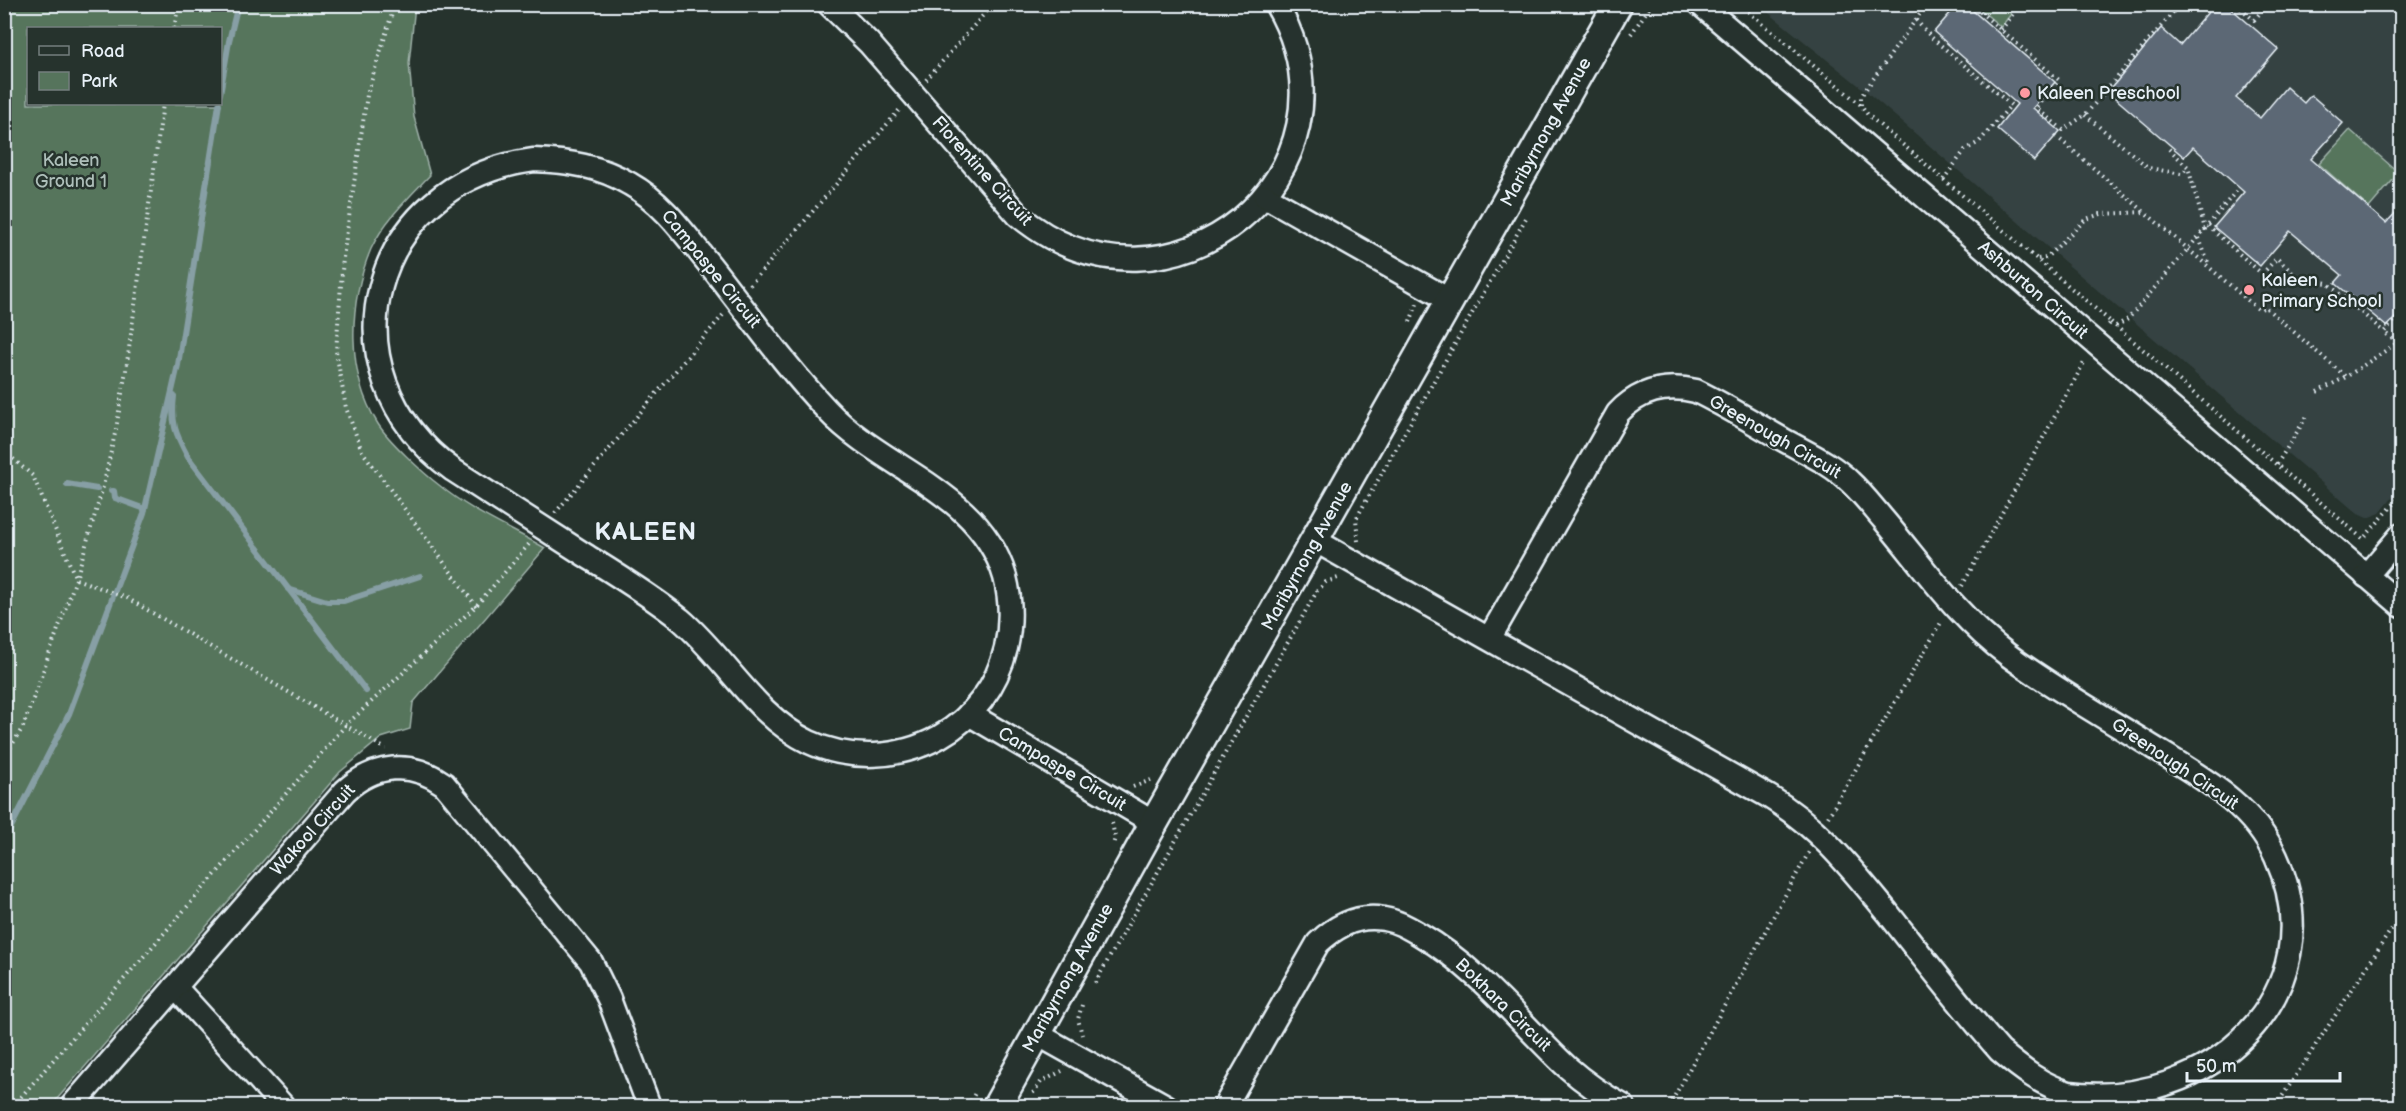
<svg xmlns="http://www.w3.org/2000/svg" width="2406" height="1111" font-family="'Balsamiq Sans',sans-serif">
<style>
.built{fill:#364343}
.green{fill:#56745c;stroke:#9fb2aa;stroke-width:1.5;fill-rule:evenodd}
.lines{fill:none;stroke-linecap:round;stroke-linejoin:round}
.stream{stroke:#879fa5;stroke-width:6}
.building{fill:#5c6875;stroke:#e8f1f8;stroke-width:1.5}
.minor-casing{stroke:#e8f1f8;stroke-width:27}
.tertiary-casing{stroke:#e8f1f8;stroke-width:32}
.path{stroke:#e8f1f8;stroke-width:4;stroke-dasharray:1.5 4.5;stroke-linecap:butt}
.minor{stroke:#26332d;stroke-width:22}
.tertiary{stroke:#26332d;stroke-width:27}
.poi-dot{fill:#ff9aa2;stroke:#26332d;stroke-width:2}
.labels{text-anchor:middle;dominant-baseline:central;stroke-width:5;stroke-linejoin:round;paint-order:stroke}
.poi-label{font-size:18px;fill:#e8f1f8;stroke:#26332d;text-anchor:start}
.street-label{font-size:18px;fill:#e8f1f8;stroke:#26332d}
.park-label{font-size:18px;fill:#aebfba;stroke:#26332d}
.district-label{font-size:24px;font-weight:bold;letter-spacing:1.5px;fill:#e8f1f8;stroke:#26332d}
</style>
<rect width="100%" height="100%" fill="#26332d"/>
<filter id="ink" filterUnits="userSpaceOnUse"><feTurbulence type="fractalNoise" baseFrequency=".0167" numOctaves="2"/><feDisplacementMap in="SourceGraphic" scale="12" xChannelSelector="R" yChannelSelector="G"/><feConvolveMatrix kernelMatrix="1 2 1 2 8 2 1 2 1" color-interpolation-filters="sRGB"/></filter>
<g filter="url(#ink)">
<path class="built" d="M1929,4L2401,5V487L2380,513L2367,518L2358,514L1867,92L1759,5H1904L1920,18Z"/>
<g class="green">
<path d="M4,5H415L409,63L414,117L430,175C409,197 384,221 371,249C348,304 346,373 378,424C388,440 423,473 439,485C470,511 510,528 545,548L413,703L410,729L381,738L340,772L51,1106H4ZM220,28V104H28V28Z"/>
<path d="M1975,5H2003L2011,14L2001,27Z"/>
<path d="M2350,130L2399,173L2369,208L2319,164Z"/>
</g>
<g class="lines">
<g class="stream">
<path d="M220,94L229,41L238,4"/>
<path d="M174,396C171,423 175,433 188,457L366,691"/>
<path d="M67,484L97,489"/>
<path d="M111,491H114L115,498L145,509"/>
<path d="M288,589L327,601H344L420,576"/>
<path d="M4,841L69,714L144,513L178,365L219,104"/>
</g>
</g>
<g class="building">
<path d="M1958,4H1965L2055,82L2033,108L2060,131L2034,161L1997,129L2017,104L1934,32Z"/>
<path d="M2215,4H2226L2278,49L2236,98L2260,118L2286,87L2304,103L2311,95L2343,123L2311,159L2386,223L2402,206V310L2387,327L2335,283L2342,275L2290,231L2260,266L2214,227L2244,192L2193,147L2184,157L2108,92L2161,28L2180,45Z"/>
</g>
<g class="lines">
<g class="minor-casing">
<g id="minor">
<path d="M829,4L869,43L1018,215C1169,341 1374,171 1276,4"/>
<path d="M1700,4L2402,606"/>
<path d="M534,160C568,161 600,166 630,184C664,203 686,236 710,265C748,313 784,365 827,410C883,470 980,491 1005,577C1011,600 1011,625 1006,648C997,686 973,718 939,737C899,759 850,761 809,742C755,716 725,657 680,619C650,595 617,575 585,555C541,527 497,498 453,470C318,372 369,181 534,160Z"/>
<path d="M1265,196L1451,301"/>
<path d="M1316,541L1489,639L1618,413C1640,390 1665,384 1696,391C1725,405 1754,423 1782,439C1805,452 1831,463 1850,482C1862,493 1872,506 1883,519C1922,565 1959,619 2008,655C2054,689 2105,717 2154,748C2202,778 2252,804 2276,857C2337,992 2210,1111 2069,1093C2042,1085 2021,1069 2000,1051C1961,1007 1925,960 1888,913C1850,867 1819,827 1768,796L1489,639"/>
<path d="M2366,576L2402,534"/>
<path d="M969,714L1154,823"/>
<path d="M175,987L283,1106"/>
<path d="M1037,1034L1166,1106"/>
<path d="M72,1106L345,791C374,764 411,760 444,784L591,962L609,999L649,1106"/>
<path d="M1225,1106L1318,943C1336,926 1358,914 1384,919C1398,921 1409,928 1421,935C1479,969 1519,1022 1567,1067C1584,1082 1603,1095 1623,1106"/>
</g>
</g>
<g class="tertiary-casing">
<path id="tertiary" d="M997,1106L1154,823L1618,4"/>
</g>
<g class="path">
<path d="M395,4L367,95L343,258L336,351L346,408L362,451L476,606"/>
<path d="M1669,4L1680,9"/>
<path d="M1739,4L1861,105L1868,115L2111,322L2107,327"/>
<path d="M1919,4L1924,9"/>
<path d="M1971,4L2059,80L2036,108L2063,130L2085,115L2180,4"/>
<path d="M2236,4L2254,20L2268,4"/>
<path d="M1916,20L1931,37L2011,105L1979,142L1965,150L1943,180"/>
<path d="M174,28L179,4"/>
<path d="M2001,30L2013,14L2006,4"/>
<path d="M1631,34L1652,4"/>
<path d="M926,80L993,4"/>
<path d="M1861,105V96L1927,4"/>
<path d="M2085,115L2149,168L2181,174L2188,167"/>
<path d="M2056,136L2259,310L2265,307L2346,377"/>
<path d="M2169,149L2188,167L2205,229L2237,190"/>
<path d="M2208,226L2262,274L2277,258L2298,278L2327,283L2384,332"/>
<path d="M2199,238L2209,265"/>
<path d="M2038,259L2045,258L2050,254L2086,219L2101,214L2145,212"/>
<path d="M750,285L901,108"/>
<path d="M1410,322L1417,304"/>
<path d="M2111,322L2363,539L2402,495"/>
<path d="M2116,326L2128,319L2205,229"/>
<path d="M2397,343L2384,332L2402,312"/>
<path d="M2317,392L2346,377L2397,343L2402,347"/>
<path d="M4,451L33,476L76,579L127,598L386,749"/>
<path d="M2277,464L2307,416"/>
<path d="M555,513L723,315"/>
<path d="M1358,541L1356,519L1526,218"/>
<path d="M1962,586L2085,361"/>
<path d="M4,758L23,727L76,579L103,487L116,429L126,370L163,104"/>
<path d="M1133,787L1151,780"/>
<path d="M1828,817L1942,621"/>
<path d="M1112,823L1115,838L1113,845"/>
<path d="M1095,983L1317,591L1326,582L1338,578"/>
<path d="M1082,1005L1078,1019L1082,1035"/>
<path d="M1033,1093L1041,1082L1062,1071"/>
<path d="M13,1106L346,725L476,606L529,544"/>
<path d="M968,1106L975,1093"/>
<path d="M1669,1106L1809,852"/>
<path d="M2276,1106L2402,913"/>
</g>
<use href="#minor" class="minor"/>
<use href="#tertiary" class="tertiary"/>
</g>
</g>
<g class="poi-dot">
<circle cx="2025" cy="93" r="6"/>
<circle cx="2249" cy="290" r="6"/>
</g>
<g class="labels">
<g class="poi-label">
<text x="2037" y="93">Kaleen Preschool</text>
<text x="2261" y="280">Kaleen<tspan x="2261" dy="21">Primary School</tspan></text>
</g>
<g class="street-label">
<text transform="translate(1546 132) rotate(-61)">Maribyrnong Avenue</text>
<text transform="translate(982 171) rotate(48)">Florentine Circuit</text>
<text transform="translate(711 269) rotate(51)">Campaspe Circuit</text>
<text transform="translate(2033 290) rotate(41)">Ashburton Circuit</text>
<text transform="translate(1775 437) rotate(30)">Greenough Circuit</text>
<text transform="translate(1307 556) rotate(-61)">Maribyrnong Avenue</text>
<text transform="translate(2175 764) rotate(34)">Greenough Circuit</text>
<text transform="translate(1062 769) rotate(31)">Campaspe Circuit</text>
<text transform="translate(313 830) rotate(-48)">Wakool Circuit</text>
<text transform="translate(1068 978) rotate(-61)">Maribyrnong Avenue</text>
<text transform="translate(1503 1005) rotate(44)">Bokhara Circuit</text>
</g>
<g class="park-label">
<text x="71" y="160">Kaleen<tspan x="71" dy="21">Ground 1</tspan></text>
</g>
<g class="district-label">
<text x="646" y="532">KALEEN</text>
</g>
</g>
<rect width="2406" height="1111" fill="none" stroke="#26332d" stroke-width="24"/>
<rect x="12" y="12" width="2382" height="1087" fill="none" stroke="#e8f1f8" stroke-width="2" filter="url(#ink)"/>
<rect x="27" y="27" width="195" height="78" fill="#26332d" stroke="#747f7e" stroke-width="1.5"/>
<rect x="39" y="46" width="30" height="9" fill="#26332d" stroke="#747f7e" stroke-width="1.5"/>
<text x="81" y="57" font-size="18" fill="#e8f1f8">Road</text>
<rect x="39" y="72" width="30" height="18" fill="#56745c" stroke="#747f7e" stroke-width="1.5"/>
<text x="81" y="87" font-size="18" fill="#e8f1f8">Park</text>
<path d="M2187 1072v9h153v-9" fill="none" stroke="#e8f1f8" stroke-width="3"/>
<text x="2196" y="1072" font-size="18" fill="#e8f1f8" stroke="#26332d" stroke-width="4.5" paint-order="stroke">50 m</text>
</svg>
